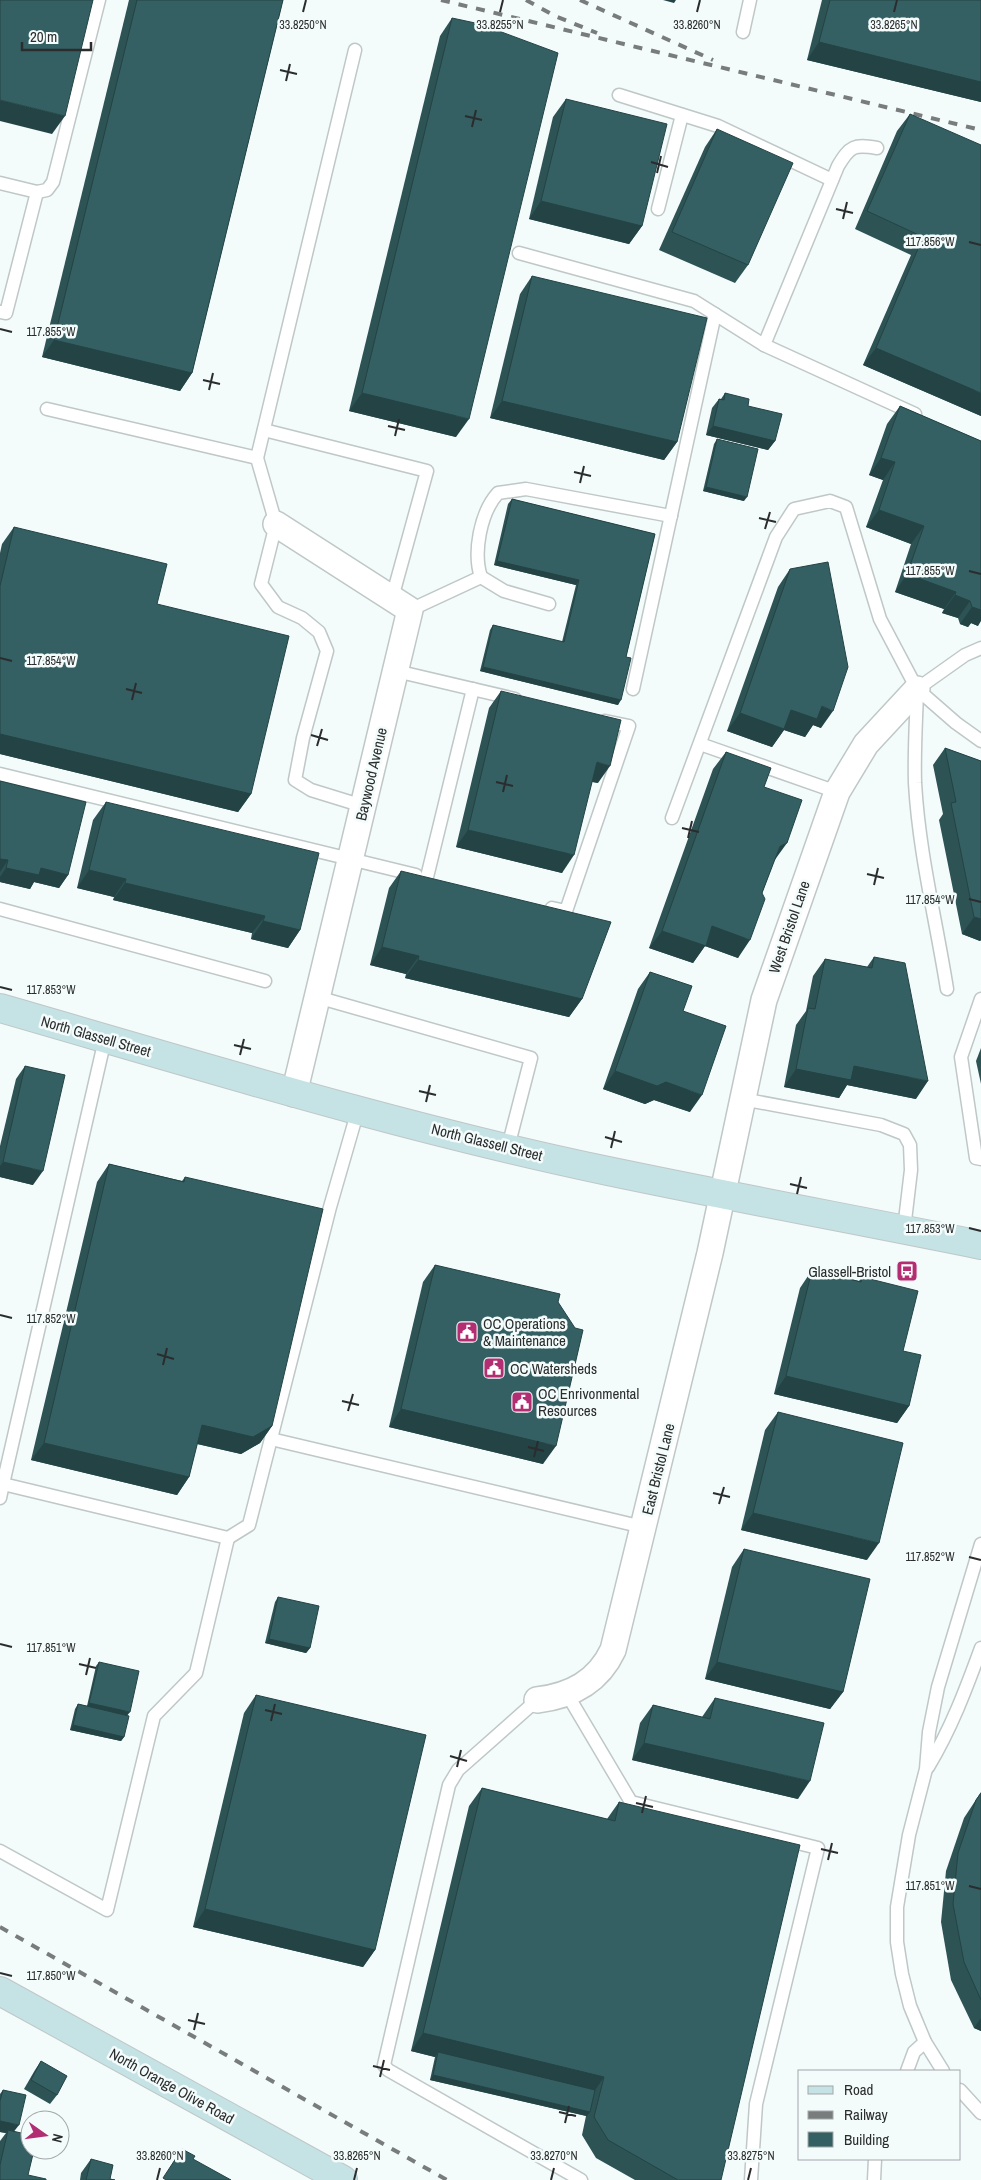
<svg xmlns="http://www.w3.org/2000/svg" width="981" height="2180" font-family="'Archivo Narrow',sans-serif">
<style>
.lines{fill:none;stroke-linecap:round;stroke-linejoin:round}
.lane-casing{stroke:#bfc7c7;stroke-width:15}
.street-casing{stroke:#bfc7c7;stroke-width:28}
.secondary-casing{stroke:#bfc7c7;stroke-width:30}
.lane{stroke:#fff;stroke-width:12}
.street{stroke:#fff;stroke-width:25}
.secondary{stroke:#c5e2e4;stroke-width:28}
.rail{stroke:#787c7d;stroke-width:4;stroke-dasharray:9 9;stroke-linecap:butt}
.wall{fill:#2d5355}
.shaded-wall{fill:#244345}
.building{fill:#346063;stroke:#244345}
.ticks{fill:none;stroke:#2a2c2d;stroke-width:2}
.labels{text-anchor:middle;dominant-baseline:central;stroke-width:5;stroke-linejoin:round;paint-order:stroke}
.street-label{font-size:15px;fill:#2a2c2d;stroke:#f3fbfb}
.poi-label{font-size:15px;fill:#2a2c2d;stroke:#f3fbfb;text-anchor:start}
.ticks-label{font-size:12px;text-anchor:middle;fill:#2a2c2d;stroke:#f3fbfb;stroke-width:5;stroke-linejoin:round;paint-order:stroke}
</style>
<rect width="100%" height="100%" fill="#f3fbfb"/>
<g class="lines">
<g class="lane-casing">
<g id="lane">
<path d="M743,32L750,0"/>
<path d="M355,50L257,458L276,524L261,584L278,607L302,618L319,632L327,651L303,738L295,780L311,790L363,806"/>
<path d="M619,95L718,126L832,180"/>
<path d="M877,148C854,144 850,146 838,166L764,345L915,414"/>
<path d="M0,183L37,192L6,313L0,312"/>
<path d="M37,192L47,190L53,182L99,0"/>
<path d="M658,209L682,115"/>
<path d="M519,253L694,301L764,345"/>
<path d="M47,409L257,458"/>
<path d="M264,430L427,471L392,598"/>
<path d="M549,604L504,591L481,577C473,553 480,513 498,493L526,489L671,516"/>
<path d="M410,610L481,577"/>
<path d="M396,671L515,699"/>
<path d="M633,689L715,314"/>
<path d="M917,689L965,655L981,648"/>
<path d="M917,692C916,722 914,753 915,783C919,853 936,920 947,989"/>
<path d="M700,744L837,792"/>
<path d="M0,774L416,875"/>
<path d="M672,818L776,537L794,509L830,501L846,507L880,619L917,689L956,723L981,741"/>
<path d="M427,877L473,689"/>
<path d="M552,908L566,911L629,726L605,721"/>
<path d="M0,909L265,981"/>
<path d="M317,997L531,1058L508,1147"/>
<path d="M981,999L961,1057L976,1158L981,1159"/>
<path d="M105,1039L3,1484L228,1538L249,1525L330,1207L358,1110"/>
<path d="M742,1099L881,1125L904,1134L910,1145L911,1170L904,1229"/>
<path d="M271,1439L643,1527"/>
<path d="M0,1498L3,1484"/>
<path d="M567,1694L631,1802L818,1848L756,2104L751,2180"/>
<path d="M537,1700L458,1770L449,1785L384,2065L388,2070L581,2180"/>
<path d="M928,1767C951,1729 966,1689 981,1648"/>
<path d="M0,1851L107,1910L154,1716L196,1673L228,1538"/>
<path d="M907,2071L914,2052L925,2042"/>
<path d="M943,2071L925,2042L910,2006L902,1974L897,1942V1907L909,1835L926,1769L929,1732L938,1687L981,1544"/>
<path d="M960,2090L981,2113"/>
<path d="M874,2180L875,2159"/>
</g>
</g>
<g class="street-casing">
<g id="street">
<path d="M276,524L410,610L294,1094"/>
<path d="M537,1700C571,1696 598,1682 613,1650L710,1253L764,1000L837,792L866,744L917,689"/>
</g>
</g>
<g class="secondary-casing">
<g id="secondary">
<path d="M0,1008C201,1066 402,1128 608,1171C732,1197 857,1220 981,1245"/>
<path d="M0,1991L343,2180"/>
</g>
</g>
<use href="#lane" class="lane"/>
<use href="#street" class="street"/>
<use href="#secondary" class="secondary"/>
<g class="rail">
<path d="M441,0L981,130"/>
<path d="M526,0L555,16L597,33"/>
<path d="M580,0L713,60"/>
<path d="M0,1927L447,2180"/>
</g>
</g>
<g class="wall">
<path d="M129,0H283L192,373L180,391L42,357Z"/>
<path d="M822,0H981V102L807,60Z"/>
<path d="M452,18L456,437L349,411L440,36Z"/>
<path d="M566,99L642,226L629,244L529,219L553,117Z"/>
<path d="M910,114L981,416L863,365L911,255L855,229L897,131Z"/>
<path d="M717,129L748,265L735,283L659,250L705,147Z"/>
<path d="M532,276L677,442L664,460L490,418L520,294Z"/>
<path d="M725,393L748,406L775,441L768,450L706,435L712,408L719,399H721Z"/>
<path d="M900,406L981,441L978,626L971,623L968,627L960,624L958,618L942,613L944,609L895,592L911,544L866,527L883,480L869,475L887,424Z"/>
<path d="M717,439L744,501L703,491L714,444Z"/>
<path d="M512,499L655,534L626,657L618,705L480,671L490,630L493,625L562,642L576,585L494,565L508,504Z"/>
<path d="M14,527L157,604L251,794L238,812L0,754V553L2,544Z"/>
<path d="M790,569L821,728L813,725L805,737L784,730L772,747L727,731L778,587Z"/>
<path d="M501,691L598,783L592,782L562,873L456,847L489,708Z"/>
<path d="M945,748L981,761V940L980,941L962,934L939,820L943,814L933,765Z"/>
<path d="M726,752L764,787L774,861L738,958L705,946L693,963L649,948L713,769Z"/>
<path d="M0,781L68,875L59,888L34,882L30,889L0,882Z"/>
<path d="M106,802L300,930L288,948L251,939L252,933L113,900L114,897L77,888L93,820Z"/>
<path d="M401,871L582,999L569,1017L405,978L406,974L370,965L389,888Z"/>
<path d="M874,957L916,1099L847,1085L839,1098L784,1087L796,1025L806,1011L813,976L825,959L867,967Z"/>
<path d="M650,972L683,1011L690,1112L654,1100L645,1104L603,1089L638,989Z"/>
<path d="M981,1048V1084L976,1061Z"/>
<path d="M25,1066L33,1185L0,1177V1146L16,1079Z"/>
<path d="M109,1164L182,1181L185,1177L272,1426L260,1443L241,1454L197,1444L189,1477L177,1495L31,1460L97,1182Z"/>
<path d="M435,1265L558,1302L543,1464L389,1427L423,1282Z"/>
<path d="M812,1270L859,1281L862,1277L909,1406L897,1423L774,1394L800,1288Z"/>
<path d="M778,1412L867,1560L741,1530L765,1430Z"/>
<path d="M744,1549L843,1692L830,1709L705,1679L732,1567Z"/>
<path d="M278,1597L310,1648L306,1653L265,1643L275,1602Z"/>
<path d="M99,1662L127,1716L124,1737L121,1741L70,1730L75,1709L78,1704L87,1706L96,1666Z"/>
<path d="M256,1695L375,1950L363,1967L193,1927L244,1713Z"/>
<path d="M715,1698L798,1799L632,1760L640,1723L653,1705L702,1717Z"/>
<path d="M482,1788L607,1819L619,1802L721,2180H635L596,2158L582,2135L586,2116L430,2080L435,2057L411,2051L469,1806Z"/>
<path d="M981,1792V2031L974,2028L951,1980L941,1922L946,1871L964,1818Z"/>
<path d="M41,2061L57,2095L50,2104L24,2089L35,2070Z"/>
<path d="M3,2090L14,2132L0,2180V2141L6,2133L0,2132V2094Z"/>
<path d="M91,2159L110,2179L115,2180H80L81,2173Z"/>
</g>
<g class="shaded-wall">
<path d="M663,0H676L674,3Z"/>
<path d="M819,42L981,82V102L807,60Z"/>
<path d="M0,100L65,116L52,134L0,121Z"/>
<path d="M541,201L642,226L629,244L529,219Z"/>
<path d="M54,340L192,373L180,391L42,357Z"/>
<path d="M876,348L981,393V416L863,365Z"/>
<path d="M362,393L469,419L456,437L349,411Z"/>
<path d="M502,401L677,442L664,460L490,418Z"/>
<path d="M713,426L775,441L768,450L706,435Z"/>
<path d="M881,458L895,462L883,480L869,475Z"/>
<path d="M706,487L747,497L744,501L703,491Z"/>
<path d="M879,510L924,526L911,544L866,527Z"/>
<path d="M497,561L579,580L576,585L494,565Z"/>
<path d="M907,574L956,592L944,609L895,592Z"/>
<path d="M955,595L970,601L958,618L942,613Z"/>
<path d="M972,607H981V621L978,626L971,623L968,627L960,624Z"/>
<path d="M483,667L621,700L618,705L480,671Z"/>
<path d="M822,706L833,711L821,728L813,725L805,737L784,730L772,747L727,731L740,713L791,710Z"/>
<path d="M0,734L251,794L238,812L0,754Z"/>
<path d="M597,762L610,766L598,783L584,780Z"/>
<path d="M468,830L574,855L562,873L456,847Z"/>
<path d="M787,843L774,861L780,846Z"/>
<path d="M0,859L8,860L0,872Z"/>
<path d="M6,868H41L68,875L59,888L34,882L30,889L0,882V877Z"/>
<path d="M89,870L126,879L114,897L77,888Z"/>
<path d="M125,883L265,916L252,933L113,900Z"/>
<path d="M974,917L981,919V940L980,941L962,934Z"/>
<path d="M263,921L300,930L288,948L251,939Z"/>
<path d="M712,926L750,940L738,958L705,946L693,963L649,948L662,931Z"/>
<path d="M382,947L419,956L406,974L370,965Z"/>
<path d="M418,960L582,999L569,1017L405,978Z"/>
<path d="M854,1066L928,1081L916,1099L847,1085L839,1098L784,1087L796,1069Z"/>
<path d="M615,1071L666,1082L702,1095L690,1112L654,1100L645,1104L603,1089Z"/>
<path d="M3,1162L43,1171L33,1185L0,1177V1166Z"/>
<path d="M786,1376L909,1406L897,1423L774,1394Z"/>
<path d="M401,1409L556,1446L543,1464L389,1427Z"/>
<path d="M202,1425L272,1426L260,1443L241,1454L189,1442Z"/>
<path d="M44,1443L189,1477L177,1495L31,1460Z"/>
<path d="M753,1513L879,1543L867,1560L741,1530Z"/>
<path d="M269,1639L310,1648L306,1653L265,1643Z"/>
<path d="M717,1662L843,1692L830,1709L705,1679Z"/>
<path d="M89,1703L130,1712L126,1717L86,1708Z"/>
<path d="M73,1725L124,1737L121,1741L70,1730Z"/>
<path d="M644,1743L810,1781L798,1799L632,1760Z"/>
<path d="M205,1909L375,1950L363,1967L193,1927Z"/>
<path d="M981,2018V2031L974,2028Z"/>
<path d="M423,2033L604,2077L592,2095L438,2052L435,2057L411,2051Z"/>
<path d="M433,2075L590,2112L587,2116L430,2080Z"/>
<path d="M0,2121L19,2125L12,2134L8,2130L6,2133L0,2132Z"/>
</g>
<g class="building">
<path d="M0,0H93L65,116L0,100Z"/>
<path d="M137,0H283L192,373L54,340Z"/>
<path d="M830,0H981V82L819,42Z"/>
<path d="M452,18L480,24L558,53L469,419L362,393Z"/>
<path d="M566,99L667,124L642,226L541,201Z"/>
<path d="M910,114L981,145V393L876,348L923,237L867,211Z"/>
<path d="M717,129L793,163L748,265L672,232Z"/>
<path d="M532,276L707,318L677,442L502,401Z"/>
<path d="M725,393L749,399L748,406L782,414L775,441L713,426L719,399L724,400Z"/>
<path d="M900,406L981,441V610L972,607L970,601L955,595L956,592L907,574L924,526L879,510L895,462L881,458Z"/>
<path d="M717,439L758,449L747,497L706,487Z"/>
<path d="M512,499L655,534L626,657L631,658L621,700L483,667L493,625L564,642L579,580L497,561Z"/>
<path d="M14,527L167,564L157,604L289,636L251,794L0,734V586Z"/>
<path d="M828,562L848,667L833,711L822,706L817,719L791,710L784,729L740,713L790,569Z"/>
<path d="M501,691L621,720L610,766L597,762L574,855L468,830Z"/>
<path d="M945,748L981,761V919L974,917L951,803L956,802Z"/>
<path d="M726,752L771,768L764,787L802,800L787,843L780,846L762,893L765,899L750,940L712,926L706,946L662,931Z"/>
<path d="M0,781L86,802L68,875L41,868L39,875L6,868L8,860L0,859Z"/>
<path d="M106,802L319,853L300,930L263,921L265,916L125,883L126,879L89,870Z"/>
<path d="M401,871L611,922L582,999L418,960L419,956L382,947Z"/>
<path d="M874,957L905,963L928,1081L854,1066L851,1080L796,1069L808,1008L815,1009L825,959L872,968Z"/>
<path d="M650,972L692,986L683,1011L726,1026L702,1095L666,1082L657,1086L615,1071Z"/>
<path d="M25,1066L65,1075L43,1171L3,1162Z"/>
<path d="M109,1164L184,1182L185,1177L323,1209L272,1426L253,1437L202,1425L189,1477L44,1443Z"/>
<path d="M435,1265L560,1294L558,1302L575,1328L583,1330L556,1446L401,1409Z"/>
<path d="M812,1270L861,1282L862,1277L918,1291L903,1351L921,1355L909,1406L786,1376Z"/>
<path d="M778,1412L903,1443L879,1543L753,1513Z"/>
<path d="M744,1549L870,1579L843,1692L717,1662Z"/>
<path d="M278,1597L319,1606L310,1648L269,1639Z"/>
<path d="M99,1662L139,1671L130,1712L89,1703Z"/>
<path d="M256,1695L426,1735L375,1950L205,1909Z"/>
<path d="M715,1698L824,1723L810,1781L644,1743L653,1705L710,1719Z"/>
<path d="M78,1704L129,1716L124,1737L73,1725Z"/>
<path d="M482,1788L615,1821L619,1802L800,1845L721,2180H678L608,2140L594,2117L604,2077L423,2033Z"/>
<path d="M981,1793V2000L964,1962L953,1904L958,1853L976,1800Z"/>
<path d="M438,2052L595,2090L590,2112L433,2075Z"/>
<path d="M41,2061L67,2076L57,2095L31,2080Z"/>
<path d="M3,2090L26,2095L19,2125L0,2121V2101Z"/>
<path d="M8,2130L30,2135V2150H34L28,2175L46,2179V2180H0V2165Z"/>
<path d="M182,2149L195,2156L193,2159L231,2180H166L163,2178Z"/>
<path d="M91,2159L113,2165L110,2179L115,2180H86Z"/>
</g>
<path class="ticks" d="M303,12L306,0M500,12L503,0M697,12L700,0M894,12L897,0M280,70L297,74M286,81L290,64M465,116L482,120M472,127L476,110M651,162L668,167M657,173L661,156M836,209L853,213M843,219L847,202M969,242L981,245M0,329L12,332M203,380L220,384M209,390L213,373M388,426L405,430M395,436L399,419M574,472L591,476M580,483L584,466M759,518L776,522M765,529L770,512M969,571L981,574M0,658L12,661M126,689L142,693M132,700L136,683M311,735L328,740M317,746L322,729M496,782L513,786M503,792L507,775M682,828L699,832M688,838L692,821M867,874L884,878M874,885L878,868M969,899L981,902M0,987L12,990M234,1045L251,1049M240,1055L244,1039M419,1091L436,1095M426,1102L430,1085M605,1137L622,1142M611,1148L615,1131M790,1184L807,1188M797,1194L801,1177M969,1228L981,1231M0,1315L12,1318M157,1354L174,1359M163,1365L167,1348M342,1401L359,1405M348,1411L353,1394M528,1447L544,1451M534,1457L538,1441M713,1493L730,1497M719,1504L724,1487M969,1557L981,1560M0,1644L12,1647M79,1664L96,1668M86,1675L90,1658M265,1710L282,1714M271,1721L275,1704M450,1756L467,1761M457,1767L461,1750M636,1803L653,1807M642,1813L646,1796M821,1849L838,1853M828,1860L832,1843M969,1886L981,1889M0,1973L12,1976M188,2020L205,2024M194,2030L198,2013M373,2066L390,2070M380,2077L384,2060M559,2112L576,2116M565,2123L569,2106M157,2180L160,2168M354,2180L357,2168M551,2180L554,2168M748,2180L751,2168"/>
<defs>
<g id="bus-square" transform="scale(1.125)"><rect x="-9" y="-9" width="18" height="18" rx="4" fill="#b32d73" stroke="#f3fbfb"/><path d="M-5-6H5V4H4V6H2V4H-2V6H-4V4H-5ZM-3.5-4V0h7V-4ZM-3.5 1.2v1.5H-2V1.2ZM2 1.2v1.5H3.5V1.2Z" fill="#fff"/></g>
<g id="civic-square" transform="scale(1.125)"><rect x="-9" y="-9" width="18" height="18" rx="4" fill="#b32d73" stroke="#f3fbfb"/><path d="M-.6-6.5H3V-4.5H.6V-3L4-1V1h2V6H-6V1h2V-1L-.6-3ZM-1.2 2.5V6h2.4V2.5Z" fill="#fff"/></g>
</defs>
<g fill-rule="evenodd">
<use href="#bus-square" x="907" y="1271"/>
<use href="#civic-square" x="467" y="1332"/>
<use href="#civic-square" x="494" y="1368"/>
<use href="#civic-square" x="522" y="1402"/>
</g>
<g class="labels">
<g class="street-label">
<text transform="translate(371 774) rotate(-77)">Baywood Avenue</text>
<text transform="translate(789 927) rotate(-71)">West Bristol Lane</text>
<text transform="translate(96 1036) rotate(16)">North Glassell Street</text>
<text transform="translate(487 1142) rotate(14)">North Glassell Street</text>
<text transform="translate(658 1469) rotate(-76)">East Bristol Lane</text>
<text transform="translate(172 2086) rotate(29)">North Orange Olive Road</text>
</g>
<g class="poi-label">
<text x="891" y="1271" text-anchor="end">Glassell-Bristol</text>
<text x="483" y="1323">OC Operations<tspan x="483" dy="17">&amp; Maintenance</tspan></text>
<text x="510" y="1368">OC Watersheds</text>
<text x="538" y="1393">OC Enrivonmental<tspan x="538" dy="17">Resources</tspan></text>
</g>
</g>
<g class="ticks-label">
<text x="303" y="29">33.8250°N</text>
<text x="500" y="29">33.8255°N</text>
<text x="697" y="29">33.8260°N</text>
<text x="894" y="29">33.8265°N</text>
<text x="930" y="246">117.856°W</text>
<text x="51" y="336">117.855°W</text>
<text x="930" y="575">117.855°W</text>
<text x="51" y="665">117.854°W</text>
<text x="930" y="904">117.854°W</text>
<text x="51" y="994">117.853°W</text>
<text x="930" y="1233">117.853°W</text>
<text x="51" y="1323">117.852°W</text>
<text x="930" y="1561">117.852°W</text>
<text x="51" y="1652">117.851°W</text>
<text x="930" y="1890">117.851°W</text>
<text x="51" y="1980">117.850°W</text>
<text x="160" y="2160">33.8260°N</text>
<text x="357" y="2160">33.8265°N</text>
<text x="554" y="2160">33.8270°N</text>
<text x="751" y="2160">33.8275°N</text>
</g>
<rect x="798" y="2070" width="162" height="90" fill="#f3fbfb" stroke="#a3a8a9"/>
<rect x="808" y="2086" width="25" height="8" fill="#c5e2e4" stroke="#a3a8a9"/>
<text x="844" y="2095" font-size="15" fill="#2a2c2d">Road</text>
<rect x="808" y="2111" width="25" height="8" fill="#787c7d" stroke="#a3a8a9"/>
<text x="844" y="2120" font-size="15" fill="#2a2c2d">Railway</text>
<rect x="808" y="2132" width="25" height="15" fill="#346063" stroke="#a3a8a9"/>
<text x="844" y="2145" font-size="15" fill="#2a2c2d">Building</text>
<g transform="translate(45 2135) rotate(104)"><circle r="24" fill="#f3fbfb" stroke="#a3a8a9"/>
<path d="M0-4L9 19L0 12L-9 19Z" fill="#b32d73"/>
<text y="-8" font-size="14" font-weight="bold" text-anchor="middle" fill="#2a2c2d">N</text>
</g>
<path d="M22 42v8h69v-8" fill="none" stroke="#2a2c2d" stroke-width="2.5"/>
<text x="30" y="42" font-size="15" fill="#2a2c2d" stroke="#f3fbfb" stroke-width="4" paint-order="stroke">20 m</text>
</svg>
